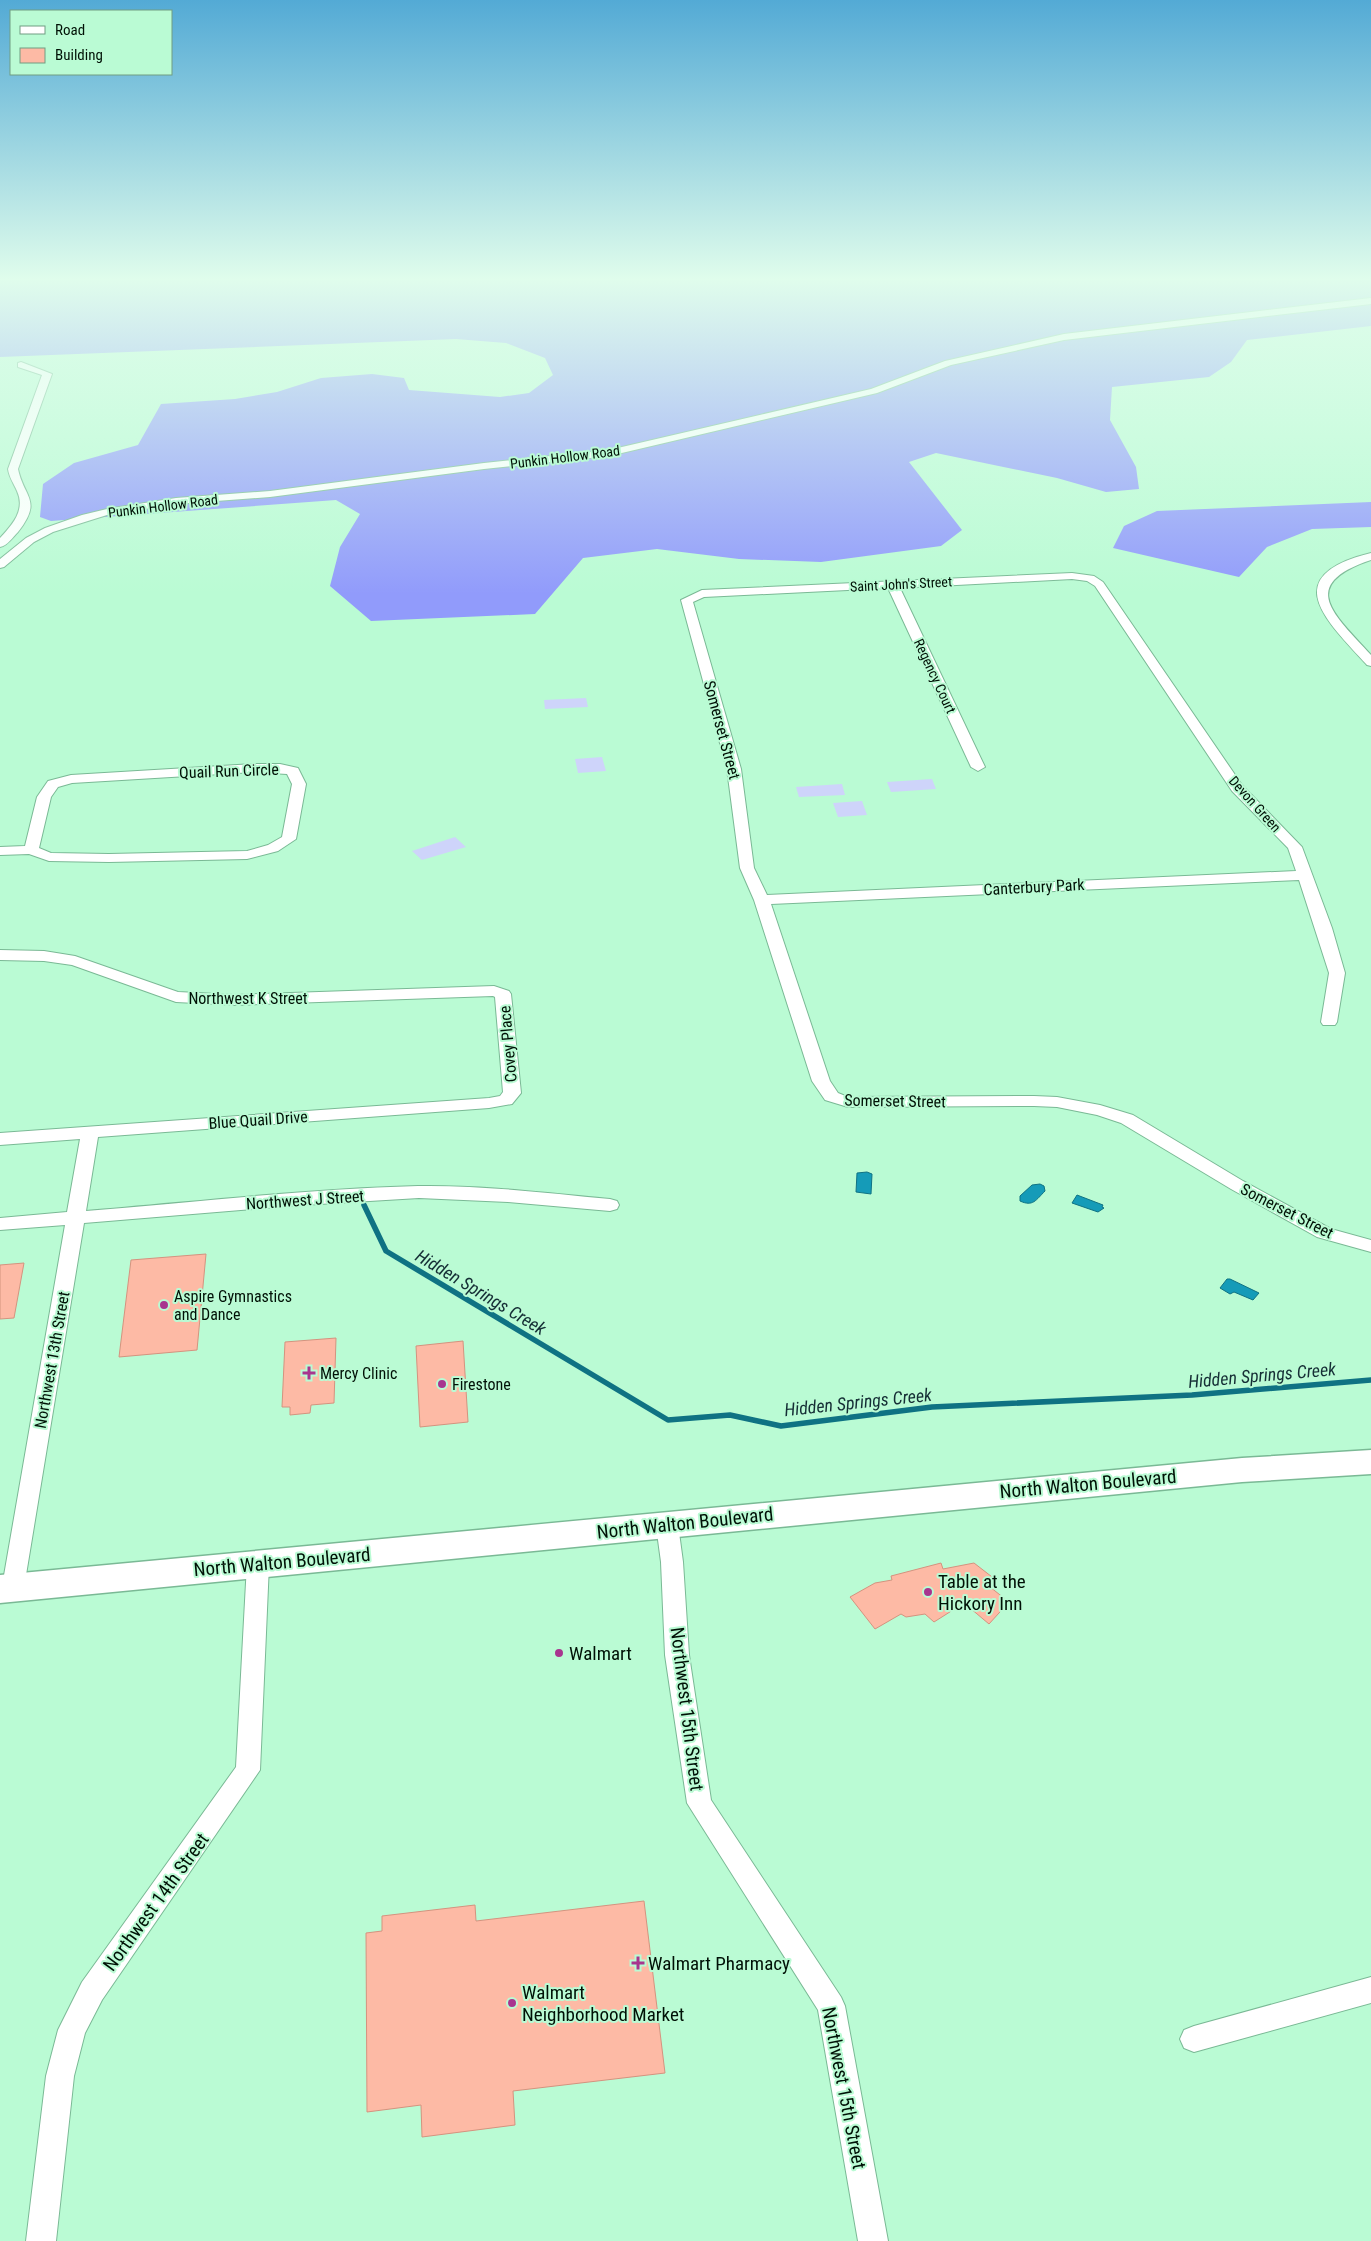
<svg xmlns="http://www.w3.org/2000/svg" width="1371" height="2241" font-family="'Roboto Condensed',sans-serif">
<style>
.green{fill:#ced4fa}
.forest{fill:#919bfb}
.water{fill:#159bb8;stroke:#0f7283}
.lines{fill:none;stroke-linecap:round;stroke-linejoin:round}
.stream{stroke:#0f7283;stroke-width:5.5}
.building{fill:#fdbaa5;stroke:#d4937f}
.street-casing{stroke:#7ab995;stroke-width:2}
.primary-casing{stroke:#7ab995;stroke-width:3}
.street{fill:#fff;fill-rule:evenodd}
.primary{fill:#fff;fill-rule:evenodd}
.poi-dot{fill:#a8358f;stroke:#bafbd4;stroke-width:2}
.labels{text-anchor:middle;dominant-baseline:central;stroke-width:4;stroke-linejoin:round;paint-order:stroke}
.far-street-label{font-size:14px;fill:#001106;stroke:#bafbd4}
.street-label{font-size:16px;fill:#001106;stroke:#bafbd4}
.poi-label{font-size:16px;fill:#001106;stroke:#bafbd4;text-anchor:start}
.water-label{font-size:18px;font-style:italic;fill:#152e35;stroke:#bafbd4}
.near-street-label{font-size:19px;fill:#001106;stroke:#bafbd4}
.near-poi-label{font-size:19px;fill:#001106;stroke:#bafbd4;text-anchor:start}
</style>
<rect width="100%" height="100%" fill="#bafbd4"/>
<g class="green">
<path d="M586,698L588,707L545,709L544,700Z"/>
<path d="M602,757L606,771L578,773L575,759Z"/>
<path d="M932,779L936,789L891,792L887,782Z"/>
<path d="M842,784L845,795L799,797L796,787Z"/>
<path d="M862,801L867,815L838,817L833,803Z"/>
<path d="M455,837L466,847L422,860L412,851Z"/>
</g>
<g class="forest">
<path d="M0,280H1371V326L1247,340L1231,362L1209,377L1112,387L1110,420L1136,467L1139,489L1106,492L1057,478L936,453L909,462L962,530L941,546L821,562L739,559L657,549L583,558L535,614L371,621L330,586L340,547L360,514L336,500L51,521L40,517L43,484L74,463L138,445L161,404L235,399L277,392L321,378L372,374L404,378L409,390L500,397L529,393L553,375L545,358L506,343L456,339L0,357Z"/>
<path d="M1371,502V527L1312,529L1267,547L1239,577L1113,548L1124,526L1157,511Z"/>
</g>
<g class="water">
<path d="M867,1172L872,1174L871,1194L856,1192L857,1173Z"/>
<path d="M1040,1184L1044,1186L1045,1191C1036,1200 1033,1207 1020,1201V1196L1032,1185Z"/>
<path d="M1077,1195L1103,1205L1102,1207L1104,1208L1098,1212L1072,1203Z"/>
<path d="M1227,1279H1230L1259,1293L1253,1300L1234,1292L1230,1294L1220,1288Z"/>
</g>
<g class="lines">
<path class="stream" d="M364,1205L386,1251L668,1420L730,1415L781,1426L932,1407L1192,1395L1371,1380"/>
</g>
<g class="building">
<path d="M206,1254L197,1350L119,1357L131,1260Z"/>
<path d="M24,1263L14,1318L0,1319V1265Z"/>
<path d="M336,1338L334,1403L311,1405L310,1413L290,1415V1407H282L285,1342Z"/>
<path d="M463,1341L468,1422L420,1427L416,1346Z"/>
<path d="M941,1563L943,1569L974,1563L996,1580L990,1587L1009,1602L989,1624L964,1603L934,1622L925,1614L906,1617L901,1614L875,1629L850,1597L875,1583L892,1580L891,1576Z"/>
<path d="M644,1901L665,2073L513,2091L515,2125L422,2137L421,2105L367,2112L366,1933L382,1931V1916L475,1905L476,1921Z"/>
</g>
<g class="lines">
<g class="street-casing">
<g id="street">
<path d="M1371,298V304L1064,340L951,365L877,393L609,456L484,469L270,497L176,504L107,515L53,532L34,542L4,567L0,568V559L26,538L45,528L82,515L107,509L176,498L270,491L484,463L609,450L871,389L945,361L1064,334Z"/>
<path d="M21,362L52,374L18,469C24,498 43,500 18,532C13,537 7,546 0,547V538C12,525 26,510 17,491C14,484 9,477 8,469L42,375L18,367V363Z"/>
<path d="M1371,553V560C1296,585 1335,615 1371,655V666L1367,665C1326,620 1277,576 1371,553Z"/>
<path d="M1072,573L1094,576L1103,582L1242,785L1302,847L1332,928L1345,973L1337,1022L1335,1025H1323L1321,1022L1329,973L1299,880L771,904L830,1081L838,1093L848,1097L1034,1096L1057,1097L1100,1105L1133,1115L1243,1181L1331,1229L1371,1240V1252L1317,1237L1231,1189L1121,1123L1097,1115L1057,1107L1034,1106L848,1107L825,1100L812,1081L754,900L740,868L727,769L681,600L702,590ZM1072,579L1087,581L1095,586L1232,791L1288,848L1296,871L767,895L754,868L741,769L693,602L704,597L888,588L971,767L978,771L985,767L900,588Z"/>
<path d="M254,764H280L298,768L306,784L296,839L278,851L247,859L109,862L49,861L29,854L0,855V847L25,846L37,797L48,781L71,775ZM254,772L287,774L292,784L282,837L268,845L247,851L109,854L51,853L39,848L51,797L58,787L72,783Z"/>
<path d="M0,950L44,951L75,956L178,992L236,995L494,986L509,991L511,994L521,1093L512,1104L489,1108L98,1137L86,1211C196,1202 307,1189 418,1186C481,1185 547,1193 610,1199L617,1201L619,1205L617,1209L610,1211L508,1202L419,1198L303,1205L84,1223L24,1587L21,1593L13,1596L5,1593L2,1587L65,1225L0,1230V1218L67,1212L80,1139L0,1145V1133L489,1098L500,1096L503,1092L495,997L493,996L236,1005L176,1002L72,965L44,961L0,960Z"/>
<path d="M667,1517L675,1519L678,1525L683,1562L689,1655L711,1800L841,1997L845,2006L888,2241H858L818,2010L687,1803L665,1655L661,1562L656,1525L659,1519Z"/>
<path d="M258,1555L266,1558L269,1564L260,1770L102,2000L85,2033L74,2076L56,2241H26L46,2076L58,2030L82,1982L236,1767L247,1564L250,1558Z"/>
<path d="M1371,1977V2003L1194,2052L1184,2048L1180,2039L1184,2030L1194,2026Z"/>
</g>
</g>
<g class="primary-casing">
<path id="primary" d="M1371,1450V1474L1242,1482L0,1603V1575L1242,1458Z"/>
</g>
<use href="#street" class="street"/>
<use href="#primary" class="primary"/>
</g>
<linearGradient id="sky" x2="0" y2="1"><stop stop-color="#53aad5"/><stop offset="0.47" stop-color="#e0fdec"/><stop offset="1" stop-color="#e0fdec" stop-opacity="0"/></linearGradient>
<rect width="1371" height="594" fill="url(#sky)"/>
<g class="poi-dot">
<circle cx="164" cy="1305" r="5"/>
<path d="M306.5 1365.5h5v5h5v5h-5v5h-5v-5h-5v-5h5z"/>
<circle cx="442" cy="1384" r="5"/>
<circle cx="928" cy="1592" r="5"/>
<circle cx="559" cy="1653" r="5"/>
<path d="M635.5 1955.5h5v5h5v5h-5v5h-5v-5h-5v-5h5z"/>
<circle cx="512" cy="2003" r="5"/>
</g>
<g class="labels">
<g class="far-street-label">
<text transform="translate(565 457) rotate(-7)">Punkin Hollow Road</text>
<text transform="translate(163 506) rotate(-7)">Punkin Hollow Road</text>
<text transform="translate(901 584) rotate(-3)">Saint John's Street</text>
<text transform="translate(935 676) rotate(65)">Regency Court</text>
<text transform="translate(1255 804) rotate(48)">Devon Green</text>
</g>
<g class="street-label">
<text transform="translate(722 730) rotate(75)">Somerset Street</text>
<text transform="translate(229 771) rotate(-2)">Quail Run Circle</text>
<text transform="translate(1034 887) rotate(-3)">Canterbury Park</text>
<text x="248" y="998">Northwest K Street</text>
<text transform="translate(508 1044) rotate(-95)">Covey Place</text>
<text transform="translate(895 1101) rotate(1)">Somerset Street</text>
<text transform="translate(258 1120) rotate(-4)">Blue Quail Drive</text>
<text transform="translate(305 1200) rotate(-4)">Northwest J Street</text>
<text transform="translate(1287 1211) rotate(27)">Somerset Street</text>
<text transform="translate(52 1360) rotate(-80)">Northwest 13th Street</text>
</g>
<g class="poi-label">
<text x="174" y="1296">Aspire Gymnastics<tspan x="174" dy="18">and Dance</tspan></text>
<text x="320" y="1373">Mercy Clinic</text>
<text x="452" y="1384">Firestone</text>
</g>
<g class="water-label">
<text transform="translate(481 1292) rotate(31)">Hidden Springs Creek</text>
<text transform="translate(1262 1375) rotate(-5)">Hidden Springs Creek</text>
<text transform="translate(858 1402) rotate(-6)">Hidden Springs Creek</text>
</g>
<g class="near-street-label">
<text transform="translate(1088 1484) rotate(-5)">North Walton Boulevard</text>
<text transform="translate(685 1523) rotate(-6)">North Walton Boulevard</text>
<text transform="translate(282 1562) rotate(-5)">North Walton Boulevard</text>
<text transform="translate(687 1709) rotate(83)">Northwest 15th Street</text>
<text transform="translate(156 1902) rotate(-54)">Northwest 14th Street</text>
<text transform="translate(844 2088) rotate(79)">Northwest 15th Street</text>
</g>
<g class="near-poi-label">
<text x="938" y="1581">Table at the<tspan x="938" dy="22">Hickory Inn</tspan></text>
<text x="569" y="1653">Walmart</text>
<text x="648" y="1963">Walmart Pharmacy</text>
<text x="522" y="1992">Walmart<tspan x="522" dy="22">Neighborhood Market</tspan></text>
</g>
</g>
<rect x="10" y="10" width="162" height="65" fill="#bafbd4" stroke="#709d82"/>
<rect x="20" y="26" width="25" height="8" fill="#ffffff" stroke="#709d82"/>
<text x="55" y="35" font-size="15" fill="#001106">Road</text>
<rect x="20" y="48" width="25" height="15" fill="#fdbaa5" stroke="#709d82"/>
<text x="55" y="60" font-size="15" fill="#001106">Building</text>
</svg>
